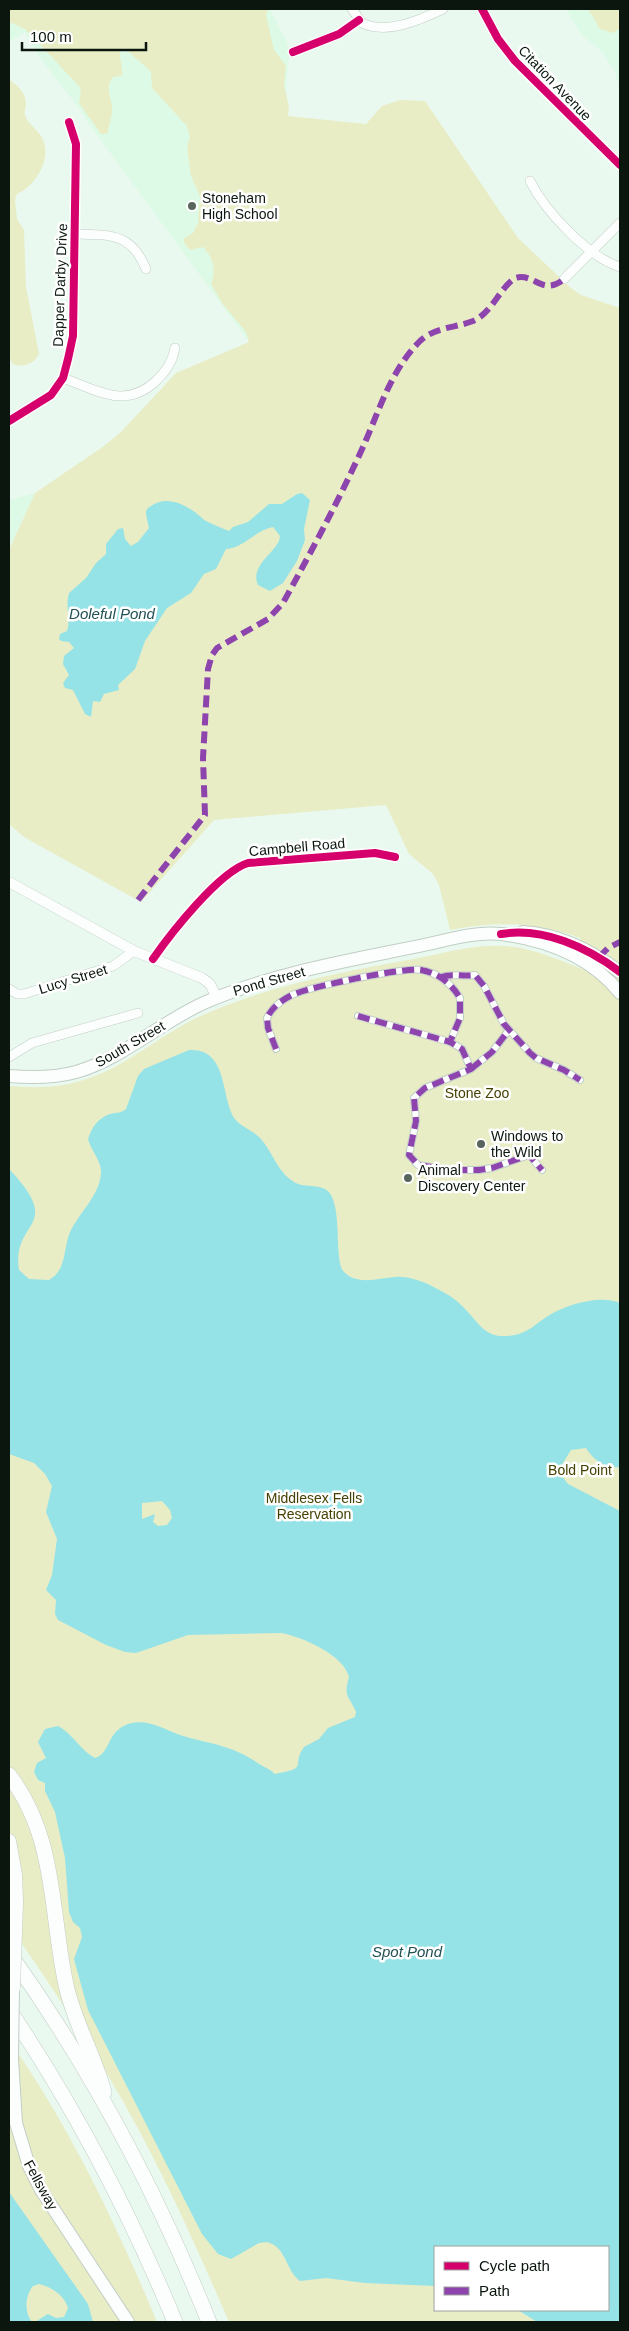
<svg xmlns="http://www.w3.org/2000/svg" width="629" height="2331" font-family="Arial,sans-serif">
<style>
.built{fill:#ddfae6}
.green{fill:#e8edc6;fill-rule:evenodd}
.water{fill:#95e3e7;fill-rule:evenodd}
.lines{fill:none;stroke-linecap:round;stroke-linejoin:round}
.pedestrian-casing{stroke:#c1cec5;stroke-width:8}
.minor-casing{stroke:#c1cec5;stroke-width:10}
.tertiary-casing{stroke:#c1cec5;stroke-width:11}
.secondary-casing{stroke:#c1cec5;stroke-width:14}
.primary-casing{stroke:#c1cec5;stroke-width:15}
.motorway-casing{stroke:#c1cec5;stroke-width:16}
.pedestrian{stroke:#fcfefd;stroke-width:6}
.minor{stroke:#fcfefd;stroke-width:9}
.tertiary{stroke:#fcfefd;stroke-width:10}
.secondary{stroke:#fcfefd;stroke-width:12}
.primary{stroke:#fcfefd;stroke-width:14}
.motorway{stroke:#fcfefd;stroke-width:15}
.secondary-bridge-casing{stroke:#c1cec5;stroke-width:14;stroke-linecap:butt}
.primary-bridge-casing{stroke:#c1cec5;stroke-width:15;stroke-linecap:butt}
.secondary-bridge{stroke:#fcfefd;stroke-width:12}
.primary-bridge{stroke:#fcfefd;stroke-width:14}
.quiet{stroke:#8e44ad;stroke-width:6;stroke-dasharray:12 6;stroke-linecap:butt}
.cycleway-casing{stroke:#fff;stroke-width:11}
.cycleway{stroke:#d6006c;stroke-width:8}
.poi-dot{fill:#58655d;stroke:#fff;stroke-width:2}
.labels{text-anchor:middle;dominant-baseline:central;stroke-width:5;stroke-linejoin:round;paint-order:stroke}
.street-label{font-size:14px;fill:#0a160e;stroke:#fff}
.poi-label{font-size:14px;fill:#0a160e;stroke:#fff;text-anchor:start}
.park-label{font-size:14px;fill:#464102;stroke:#fff}
.water-label{font-size:15px;font-style:italic;fill:#215055;stroke:#fff}
</style>
<rect width="100%" height="100%" fill="#eaf9ef"/>
<g class="built">
<path d="M9,9H270L287,43L289,56L284,116L282,250L249,342L86,120L82,112L40,58L25,32L9,42Z"/>
<path d="M566,9H620V87L613,68L602,52L581,34Z"/>
<path d="M35,493L15,536L9,550V500Z"/>
</g>
<g class="green">
<path d="M13,9H268L266,15L274,50L286,66L284,84L289,107L288,116L366,124L382,106L400,100L425,101L518,238L571,288L581,295L620,308V2322H229C197,2248 164,2174 124,2103C89,2042 49,1983 9,1925V1086C33,1088 57,1088 80,1081C125,1069 161,1033 203,1015C270,985 347,971 419,958C447,952 476,944 505,946C533,948 559,960 585,970L580,938C536,922 496,921 450,930L439,885L433,874L409,854L386,805L214,820L141,902L24,837L9,824V550L35,493L104,446L121,432L176,373L249,342L246,332L222,303L211,284C216,269 214,259 203,247L191,250L186,246L183,239L193,233L198,223L200,196L191,176L187,147L190,137L187,126L152,88L151,72L128,51L122,48C117,58 124,66 122,76L113,77C104,89 112,96 112,109C112,117 109,126 107,134H101L79,103L81,90L78,85L25,29L9,22V10ZM435,2247H608V2310H435Z"/>
<path d="M588,9H620V28L613,33L600,29Z"/>
<path d="M9,79C17,86 26,92 26,104C26,107 24,111 25,115C27,123 37,129 41,136C54,156 36,186 17,194L15,200L17,219L24,230L26,287L39,354C34,364 23,368 13,364L9,357Z"/>
<path d="M9,2040C70,2127 116,2224 157,2322H9Z"/>
</g>
<g class="water">
<path d="M302,493L310,500L304,529L305,540L297,561L283,583L270,591L258,585C250,567 272,555 279,541L280,536L273,527C254,531 244,548 226,549L216,569L204,574L191,593L167,608L145,641L135,669L118,685L119,690L104,694L100,702L93,701L91,717L85,714L73,690L65,688L63,683L69,675L63,664L64,656L74,648L69,642L61,641L59,639L60,634L67,631C71,619 65,606 69,593L86,578L96,563L106,554V544L118,529L123,528L125,539L131,546L138,542L149,528C148,523 146,516 146,512C147,508 148,508 151,506C168,494 188,506 201,517C205,522 222,528 229,531L233,527L248,522L269,504H282L297,494Z"/>
<path d="M189,1050C229,1048 220,1097 235,1119C241,1127 252,1130 259,1137C273,1151 276,1171 294,1182C305,1189 324,1182 331,1195C342,1215 334,1262 344,1272C358,1286 379,1278 395,1277C406,1276 417,1280 428,1284C439,1290 451,1295 460,1304C480,1322 484,1343 519,1334C531,1330 538,1322 548,1316C565,1305 600,1294 620,1303V1467C606,1469 593,1460 586,1448L571,1450L558,1471L568,1484L620,1511V2322H537L518,2310H608V2247H435V2286L365,2283L326,2278L300,2281C285,2270 287,2247 267,2242L259,2243L231,2259L218,2254L202,2234L88,2010L74,1959L82,1937L80,1928L73,1922L69,1912L65,1858L55,1812L45,1791V1783L38,1780L34,1772L37,1763L46,1758L38,1742L45,1729L58,1726C73,1734 80,1750 95,1758C111,1753 106,1732 128,1724C147,1718 163,1729 180,1735C209,1744 233,1745 259,1764C264,1767 270,1769 275,1774C311,1767 290,1767 304,1747L319,1739L328,1728L355,1717L356,1712C349,1695 343,1698 349,1677C344,1655 302,1637 282,1633L188,1635L136,1653L125,1652L106,1645L58,1620L55,1614L56,1600L46,1590L52,1575L57,1539L46,1512L52,1486L45,1474L34,1463L9,1454V1169C66,1229 11,1219 19,1270L29,1279L49,1280C67,1270 63,1249 70,1232C79,1213 99,1196 101,1174C102,1161 91,1151 88,1139C92,1127 98,1118 110,1114C117,1112 120,1114 126,1109L138,1076L144,1069ZM162,1501L170,1510L172,1518L167,1525L158,1526L153,1522L155,1514L142,1519V1503Z"/>
<path d="M9,2192L88,2304L93,2322H35L48,2314L56,2318L64,2317L68,2308C65,2296 52,2287 39,2284L33,2286C25,2296 24,2312 32,2322H9Z"/>
</g>
<g class="lines">
<g class="pedestrian-casing">
<g id="pedestrian">
<path d="M441,977C453,973 462,977 475,975L484,986L504,1024L530,1053L536,1058L564,1070L580,1080"/>
<path d="M358,1016L450,1042"/>
<path d="M276,1049L268,1028L267,1018C272,1007 282,1000 292,995C309,987 404,967 421,970C438,973 451,983 460,998V1018L450,1042L462,1049L471,1069L425,1088L414,1098L416,1121L409,1155L418,1165L451,1170H479L492,1168L529,1155L542,1170"/>
<path d="M471,1069L492,1052L509,1030"/>
</g>
</g>
<g class="minor-casing">
<g id="minor">
<path d="M352,9L362,23C387,35 420,20 443,9"/>
<path d="M482,9L498,39L515,61L620,165"/>
<path d="M293,52L339,34L359,20"/>
<path d="M530,181C545,211 588,257 620,267"/>
<path d="M75,234C109,235 131,232 146,269"/>
<path d="M564,279L620,223"/>
<path d="M63,378C97,390 125,410 156,381C166,371 172,363 175,348"/>
<path d="M9,421L51,395L63,378L68,359L73,336L76,144L69,122"/>
<path d="M153,959C171,933 219,872 248,863L375,853L395,857"/>
<path d="M9,989L17,994H24L113,966L134,951"/>
<path d="M9,1057L32,1043L138,1013"/>
</g>
</g>
<g class="tertiary-casing">
<path id="tertiary" d="M9,882L134,951L202,978L210,984L217,998"/>
</g>
<g class="secondary-casing">
<g id="secondary">
<path d="M523,932C558,934 592,951 620,972"/>
<path d="M9,1076C32,1078 54,1078 76,1072C122,1059 162,1021 206,1002C274,973 347,961 419,946C445,941 474,931 501,934C546,940 591,957 620,993"/>
<path d="M12,2059L16,2123L29,2166L41,2190L128,2322"/>
</g>
</g>
<g class="primary-casing">
<path id="primary" d="M9,1841L15,1875L16,1902"/>
</g>
<g class="motorway-casing">
<g id="motorway">
<path d="M9,1775C57,1838 50,1911 66,1985C74,2022 94,2055 104,2092"/>
<path d="M9,1953C91,2068 157,2192 209,2322"/>
<path d="M9,2010C75,2108 130,2213 175,2322"/>
</g>
</g>
<use href="#pedestrian" class="pedestrian"/>
<use href="#minor" class="minor"/>
<use href="#tertiary" class="tertiary"/>
<use href="#secondary" class="secondary"/>
<use href="#primary" class="primary"/>
<use href="#motorway" class="motorway"/>
<g class="secondary-bridge-casing">
<path id="secondary-bridge" d="M12,2059L13,1988"/>
</g>
<g class="primary-bridge-casing">
<path id="primary-bridge" d="M13,1988L16,1902"/>
</g>
<use href="#secondary-bridge" class="secondary-bridge"/>
<use href="#primary-bridge" class="primary-bridge"/>
<g class="quiet">
<path d="M138,900L205,815L203,758L208,669L212,655L217,648L268,619L283,603C311,552 339,500 363,447C379,411 391,370 420,341C435,327 455,328 473,321C492,313 499,289 515,278C534,272 543,297 564,279"/>
<path d="M599,957L608,948L620,942"/>
<path d="M441,977C453,973 462,977 475,975L484,986L504,1024L530,1053L536,1058L564,1070L580,1080"/>
<path d="M358,1016L450,1042"/>
<path d="M276,1049L268,1028L267,1018C272,1007 282,1000 292,995C309,987 404,967 421,970C438,973 451,983 460,998V1018L450,1042L462,1049L471,1069L425,1088L414,1098L416,1121L409,1155L418,1165L451,1170H479L492,1168L529,1155L542,1170"/>
<path d="M471,1069L492,1052L509,1030"/>
</g>
<g class="cycleway-casing">
<g id="cycleway">
<path d="M482,9L498,39L515,61L620,165"/>
<path d="M293,52L339,34L359,20"/>
<path d="M9,421L51,395L63,378L68,359L73,336L76,144L69,122"/>
<path d="M501,934C543,927 587,947 620,972"/>
<path d="M153,959C171,933 219,872 248,863L375,853L395,857"/>
</g>
</g>
<use href="#cycleway" class="cycleway"/>
</g>
<g class="poi-dot">
<circle cx="192" cy="206" r="5"/>
<circle cx="481" cy="1144" r="5"/>
<circle cx="408" cy="1178" r="5"/>
</g>
<g class="labels">
<g class="street-label">
<text transform="translate(555 83) rotate(46)">Citation Avenue</text>
<text transform="translate(60 285) rotate(-88)">Dapper Darby Drive</text>
<text transform="translate(297 847) rotate(-5)">Campbell Road</text>
<text transform="translate(73 979) rotate(-17)">Lucy Street</text>
<text transform="translate(269 981) rotate(-16)">Pond Street</text>
<text transform="translate(130 1044) rotate(-30)">South Street</text>
<text transform="translate(41 2185) rotate(61)">Fellsway</text>
</g>
<g class="poi-label">
<text x="202" y="198">Stoneham<tspan x="202" dy="16">High School</tspan></text>
<text x="491" y="1136">Windows to<tspan x="491" dy="16">the Wild</tspan></text>
<text x="418" y="1170">Animal<tspan x="418" dy="16">Discovery Center</tspan></text>
</g>
<g class="park-label">
<text x="477" y="1093">Stone Zoo</text>
<text x="580" y="1470">Bold Point</text>
<text x="314" y="1498">Middlesex Fells<tspan x="314" dy="16">Reservation</tspan></text>
</g>
<g class="water-label">
<text x="112" y="613">Doleful Pond</text>
<text x="407" y="1951">Spot Pond</text>
</g>
</g>
<rect width="629" height="2331" fill="none" stroke="#0a160e" stroke-width="20"/>
<rect x="434" y="2246" width="175" height="65" fill="#ffffff" stroke="#9da29f"/>
<rect x="444" y="2262" width="25" height="8" fill="#d6006c" stroke="#9da29f"/>
<text x="479" y="2271" font-size="15" fill="#0a160e">Cycle path</text>
<rect x="444" y="2287" width="25" height="8" fill="#8e44ad" stroke="#9da29f"/>
<text x="479" y="2296" font-size="15" fill="#0a160e">Path</text>
<path d="M22 42v8h124v-8" fill="none" stroke="#0a160e" stroke-width="2.5"/>
<text x="30" y="42" font-size="15" fill="#0a160e" stroke="#ffffff" stroke-width="4" paint-order="stroke">100 m</text>
</svg>
